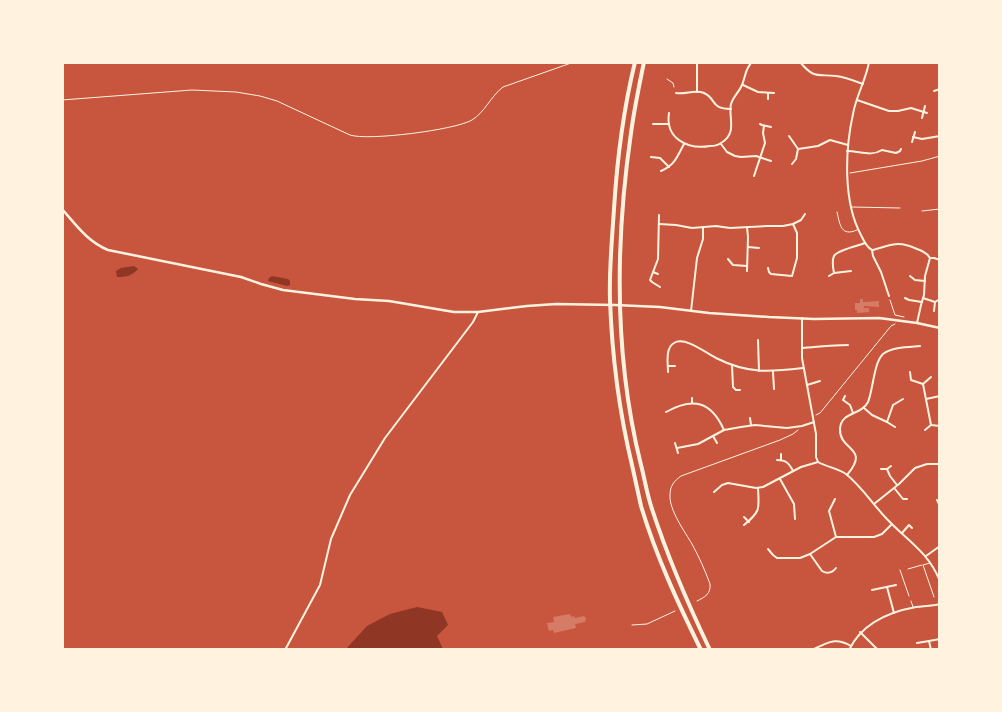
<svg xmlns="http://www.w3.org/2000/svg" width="1002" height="712" font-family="'Sofia Sans Condensed',sans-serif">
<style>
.water{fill:#8f3625}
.building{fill:#d67c66}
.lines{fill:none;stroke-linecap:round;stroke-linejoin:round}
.path{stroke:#fff3e0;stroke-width:1}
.service{stroke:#fff3e0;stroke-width:1}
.minor{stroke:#fff3e0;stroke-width:2}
.tertiary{stroke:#fff3e0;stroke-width:2.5}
.motorway{stroke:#fff3e0;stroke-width:4}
</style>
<rect width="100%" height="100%" fill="#c8553d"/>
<g class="water">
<path d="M134,266L138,269C132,276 126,277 117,277L116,271L121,268Z"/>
<path d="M272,276L288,279L290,281V285L287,286L268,281L269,278Z"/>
<path d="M417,607L442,612L448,625L437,636L443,649H346L367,626L390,614Z"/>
</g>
<g class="building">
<path d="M860,299H863V302L879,301V307L864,306V308H869V312L857,313V310H855V303H860Z"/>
<path d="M570,614L571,617L574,616L575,618L584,616L586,618L585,622L575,624L576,628L554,633L553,630L549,631L547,623L554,622L553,617Z"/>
</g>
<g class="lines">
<g class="path">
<path d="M62,100L192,90L236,92L260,96L277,101L350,135C368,141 455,130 472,120C485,112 491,96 503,87L574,62"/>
<path d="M850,173L922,161L940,156"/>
<path d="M890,300L895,315L904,317"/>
<path d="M816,415L820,413L891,326L895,324"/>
<path d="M697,601C705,597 711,594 710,584C705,570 699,557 692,544C685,532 669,510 670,495C670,486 674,481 681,476L780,440L793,434L798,430"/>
<path d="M632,625L647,624L675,611"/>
</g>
<g class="service">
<path d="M667,79L673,83L674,87"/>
<path d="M852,207L900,208"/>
<path d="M922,211L940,209"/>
<path d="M837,212C840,225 841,237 857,230"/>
<path d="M930,563L923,565L934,597"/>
<path d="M908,569L922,565"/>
<path d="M900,570L909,596"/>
<path d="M911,601L913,607"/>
</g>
<g class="minor">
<path d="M697,62V92"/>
<path d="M800,62C814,79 817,74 836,76C845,77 855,81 863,84"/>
<path d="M869,62C866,80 856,96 853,114C845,150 843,202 861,235C864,241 866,247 872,250L873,256L881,272L889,296"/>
<path d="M743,85L758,92L774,93"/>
<path d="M934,91L940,89"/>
<path d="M676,93C685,95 695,89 704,93C717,99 710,109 731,109"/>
<path d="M768,99V93"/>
<path d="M857,100L889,111H898L911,108L927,113"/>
<path d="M669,113C665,138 687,150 710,146C713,146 718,145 721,143C738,133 728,117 731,104C733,97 738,93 741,87C746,78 744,70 752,62"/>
<path d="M922,118L925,106"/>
<path d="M653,124H668"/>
<path d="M760,124L762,125L771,127"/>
<path d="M789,136L798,149L796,159L792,164"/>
<path d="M913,137L922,139L940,136"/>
<path d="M912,142L915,132"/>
<path d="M721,144L727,152L735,156L741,157L756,156L771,161"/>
<path d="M798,149L818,146L830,140L848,145"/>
<path d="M847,151C860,151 871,157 882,150L896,153L900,151L901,149"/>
<path d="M651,157L660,158L669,167"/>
<path d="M661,171C675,165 677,157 684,144"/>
<path d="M754,176L765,143L763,133L764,126"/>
<path d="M659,215L658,259L650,280L652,282L660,287"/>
<path d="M659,224L676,225L692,228L716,226L730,228L767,226H783L793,224L801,220L805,214"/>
<path d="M747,227L748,237L747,271"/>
<path d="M748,247L759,248"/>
<path d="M873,250C892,245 897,240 917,249C923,251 927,253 930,258H934L940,260"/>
<path d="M728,259L733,265L747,266"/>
<path d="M768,268L769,272L771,274L792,276L797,258V233L793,224"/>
<path d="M653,272L658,274"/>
<path d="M834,273C833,268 832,260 834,256C837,250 858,246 865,243"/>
<path d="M829,276L834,273L851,271"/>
<path d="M910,276L915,280L925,281"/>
<path d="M905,298L909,300L922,302"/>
<path d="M923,298L935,302L934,311"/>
<path d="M935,302L940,299"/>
<path d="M691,311L697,258L703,239V227"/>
<path d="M802,318V358L816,434V457L818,462C827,467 837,468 846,474C861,486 872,503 885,517C906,540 927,550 940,581"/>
<path d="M917,323L921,305L924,295L925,276L930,258"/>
<path d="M758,340L759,371"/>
<path d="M802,348C817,347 832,345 848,345"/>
<path d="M732,365L733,387L736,390H740"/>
<path d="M668,366H675"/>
<path d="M668,372C668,364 665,348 674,343C685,336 706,353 716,358C748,374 769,372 803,368"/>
<path d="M773,372L774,389"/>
<path d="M910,372L911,380L923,384L931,425L940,426"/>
<path d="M923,384L931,377"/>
<path d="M807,385L820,381"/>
<path d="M845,396L843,400L850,405L853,413"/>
<path d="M926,399L940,396"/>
<path d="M692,403V398"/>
<path d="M864,408L872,415L887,422"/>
<path d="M666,412C693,397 711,401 724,430"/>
<path d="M750,418L751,425"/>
<path d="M895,427L887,422L893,405L903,399"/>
<path d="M925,430L931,425"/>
<path d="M713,436L717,443"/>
<path d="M675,443L678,453"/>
<path d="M677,448L698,444L724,430L741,427L755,425L787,428L802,426L814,422"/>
<path d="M781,454V460"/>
<path d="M777,460C786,460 789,463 793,471"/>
<path d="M881,469H887L891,466"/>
<path d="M887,469L890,476L897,485"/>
<path d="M847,475C871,447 839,451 840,429C841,411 861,416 868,402C873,390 874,362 883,354C892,347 909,347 920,346"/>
<path d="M780,479L794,504L795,519"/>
<path d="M895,489L903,499H907"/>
<path d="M714,492L722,485L728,483L756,488L763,487L801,467L818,462"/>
<path d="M835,499L829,511L836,537"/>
<path d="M937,500L940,506"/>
<path d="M874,504L899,484L915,468L927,464H940"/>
<path d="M744,517L749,522"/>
<path d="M744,525C761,511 759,509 758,488"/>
<path d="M902,533L909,525L912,528"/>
<path d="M768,549L773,555L777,558H800L810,554L836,537H874L882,534L891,525"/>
<path d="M810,554L822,571C827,574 832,573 836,568"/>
<path d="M926,556L940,546"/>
<path d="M887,587L894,613"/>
<path d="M872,590L896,585"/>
<path d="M860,632L878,650"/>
<path d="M929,641L940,639"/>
<path d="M917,643L929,641L931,650"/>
<path d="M285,650L320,585L331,539L350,495L385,438L473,322L478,312"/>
<path d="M811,650C827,644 834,636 851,646"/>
<path d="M849,650C862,623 888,612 916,607C924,606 932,606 940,604"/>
</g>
<path class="tertiary" d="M62,209C76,225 88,242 108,250L241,277L261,284L283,290L355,299L389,301L454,312H478L527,306L556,304L615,305L660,307L709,313L769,317L814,319L879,318L917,323L940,328"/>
<g class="motorway">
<path d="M635,62C623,111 617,160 614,209C612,239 609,270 610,300C612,356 619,411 632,465C635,479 638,492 641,506C656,556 678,603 701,650"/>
<path d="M644,62C639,86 634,110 631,133C615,243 614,357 641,465C645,480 647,495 652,509C668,558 688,604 710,650"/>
</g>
</g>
<rect width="1002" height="712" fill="none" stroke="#fff3e0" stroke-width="128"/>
</svg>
